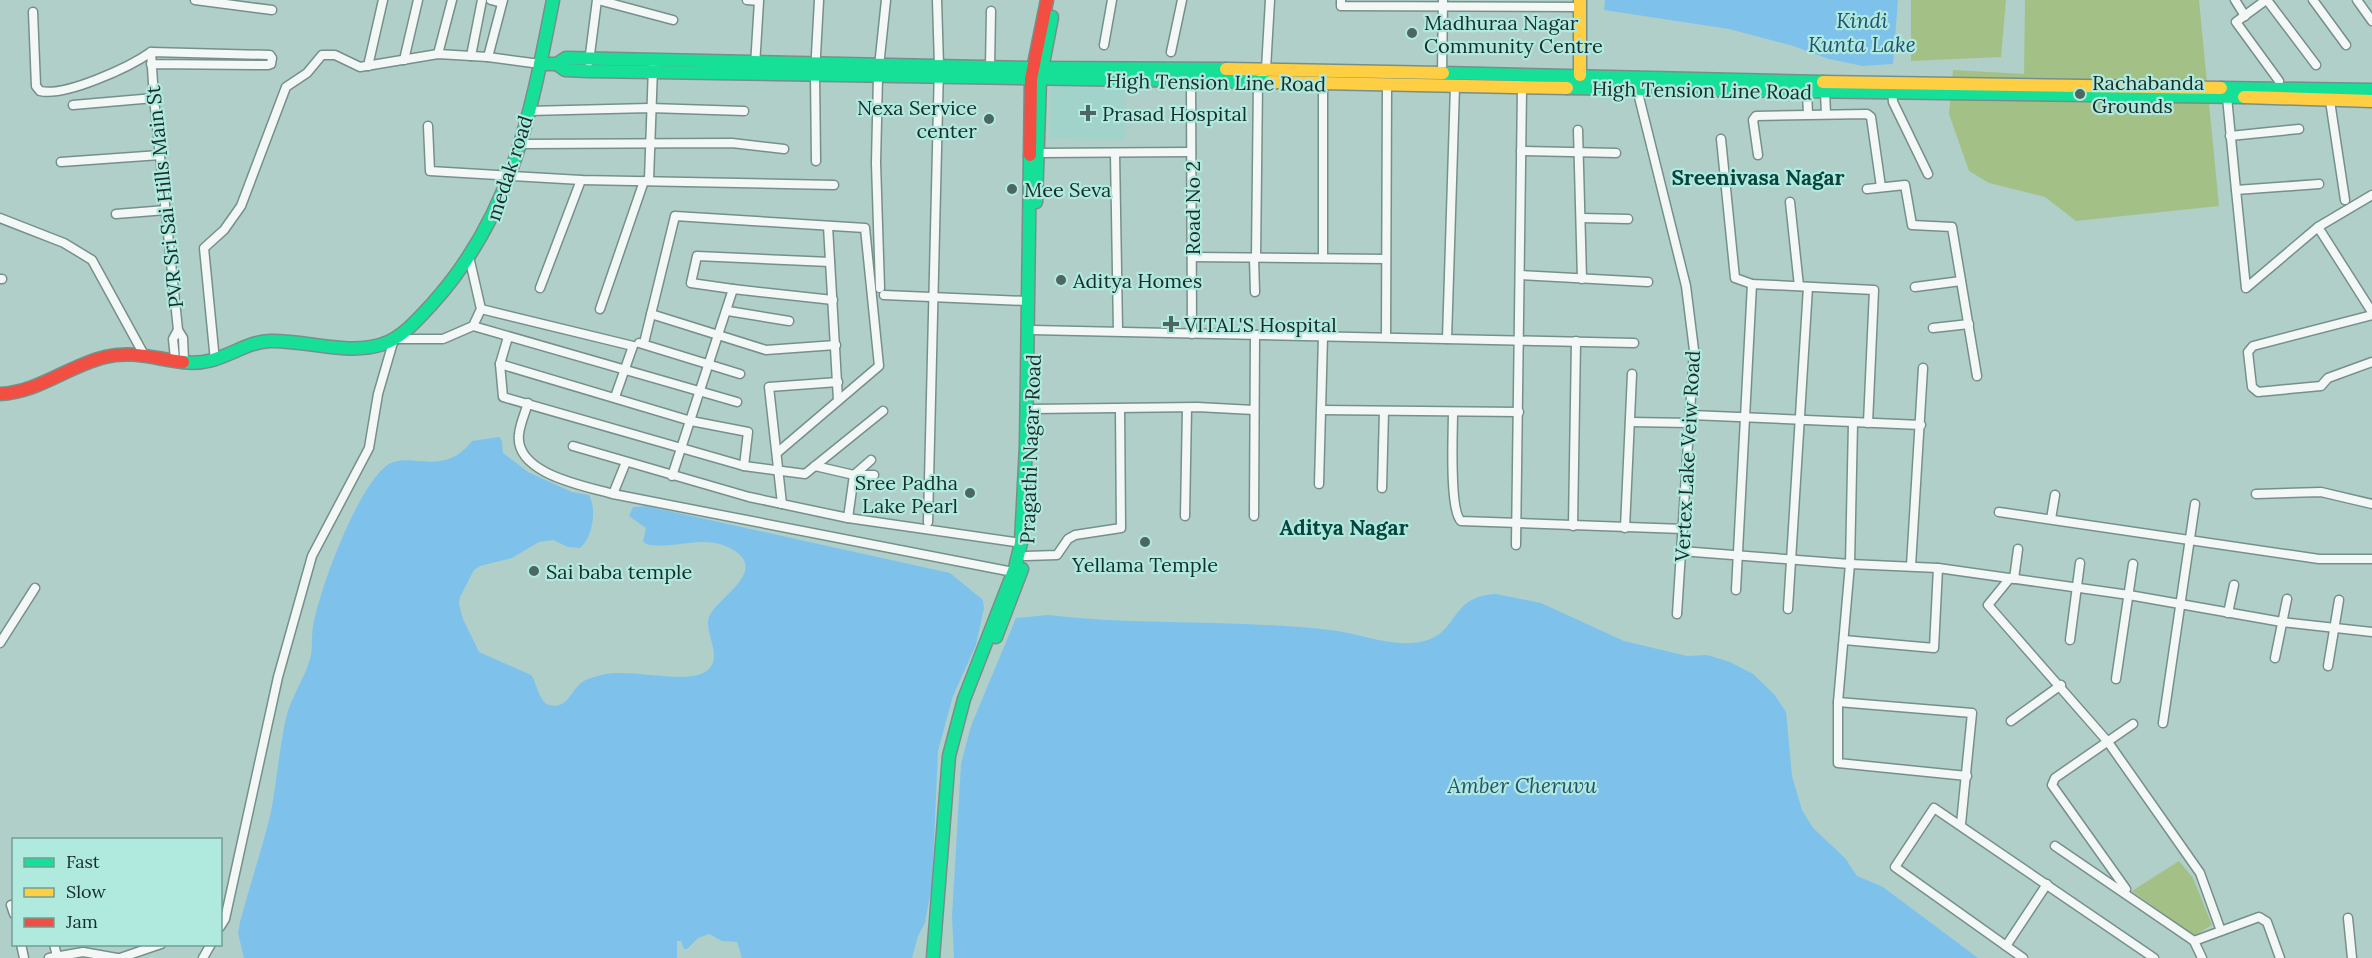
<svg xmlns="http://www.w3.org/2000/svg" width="2372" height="958" font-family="Lora,serif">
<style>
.built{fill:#a1d3ca}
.green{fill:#a3c186}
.water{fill:#7ec2ec}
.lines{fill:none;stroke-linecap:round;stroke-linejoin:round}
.street-casing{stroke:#778f8a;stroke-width:11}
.fast-casing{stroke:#778f8a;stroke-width:15}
.slow-casing{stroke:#778f8a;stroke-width:15}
.jam-casing{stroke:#778f8a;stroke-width:15}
.street{stroke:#f3f8f7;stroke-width:8}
.fast{stroke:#16e098;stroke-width:12}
.slow{stroke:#ffcf43;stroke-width:12}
.jam{stroke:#f24e42;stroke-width:12}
.poi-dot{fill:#4c6661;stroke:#b0e9de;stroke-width:2}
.labels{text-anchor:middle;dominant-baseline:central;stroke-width:4.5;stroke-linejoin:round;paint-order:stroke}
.poi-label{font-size:20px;fill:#162d29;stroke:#b0e9de;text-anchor:start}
.street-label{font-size:20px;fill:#162d29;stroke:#b0e9de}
.water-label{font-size:21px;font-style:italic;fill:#245171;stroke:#b0e9de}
.neighbourhood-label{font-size:21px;font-weight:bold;fill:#07443d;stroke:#b0e9de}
</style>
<rect width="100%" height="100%" fill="#b0cfc9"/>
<path class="built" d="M1051,86L1126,88L1125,140L1050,138Z"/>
<g class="green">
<path d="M1911,0H2006L2001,57L1911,61Z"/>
<path d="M2025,0H2199L2219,206L2076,221L2045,197L1989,183L1969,171L1949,114L1953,70L2024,74Z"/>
<path d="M2179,861L2193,878L2212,925L2194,936L2132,891Z"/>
</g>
<g class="water">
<path d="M1605,0H1898L1893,64L1863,66L1829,59L1790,45L1729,29L1604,10Z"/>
<path d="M499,437L502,441L503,453L528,472L572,492L589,495C597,509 593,537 580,548L568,547L553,540L539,542L512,558L480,566L474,570L460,597L459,604L463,619L479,652L531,675C537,683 539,702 549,705C568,709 570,692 581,683C587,678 598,676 606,674C633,669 686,684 705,672C726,659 703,633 709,617C716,597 778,567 723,545C699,536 670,550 646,544L643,541L646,528L629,516L633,507L646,506L950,573L983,600L984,608L976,645L953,696L938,751L932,885L925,923L918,936L912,958H742L737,942L722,941L709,934L698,938L687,949H684L681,941H677V958H244L238,933L240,922C250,885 262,849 271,812C277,781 279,749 286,718C291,697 304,680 310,659C313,649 311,638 313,627C319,590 356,491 385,467C408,448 442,480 472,441Z"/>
<path d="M1496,594L1541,603L1624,641L1687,656L1707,655L1730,662L1753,674L1774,694L1786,712L1792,776L1802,810L1813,828L1845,858L1857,876L1883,887L1978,958H954L952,916L961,764L971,726L1016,618L1048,615C1141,626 1236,619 1330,630C1360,633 1394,649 1424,641C1459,633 1449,596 1496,594Z"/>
</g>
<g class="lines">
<g class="street-casing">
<g id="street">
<path d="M195,0L272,10"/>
<path d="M491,0L502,3"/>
<path d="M598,0L673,20"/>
<path d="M747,0L759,1L755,66"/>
<path d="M1341,0V6L1580,7"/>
<path d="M2235,0L2245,16"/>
<path d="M2266,0L2236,22L2279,81"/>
<path d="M2267,0L2316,65"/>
<path d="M2313,0L2346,45"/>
<path d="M2357,0L2372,21"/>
<path d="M33,12L36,86L40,91C65,97 130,67 151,52"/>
<path d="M1104,45L1112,0"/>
<path d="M1171,52L1182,0"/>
<path d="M438,54L452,0"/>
<path d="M471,56L482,0"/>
<path d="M488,57L503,0"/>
<path d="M404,60L418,0"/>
<path d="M589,62L597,0"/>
<path d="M151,64L268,65L271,64L272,58L270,55L151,52L154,98L178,330"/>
<path d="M368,66L383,0"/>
<path d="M990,67L991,11"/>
<path d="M1442,73L1443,0"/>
<path d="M1191,82L1192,334"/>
<path d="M1637,89L1686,286L1694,350L1677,614"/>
<path d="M1892,90L1893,102L1928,174"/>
<path d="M1807,92L1808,114"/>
<path d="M1825,92L1826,114"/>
<path d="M2227,97L2236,190"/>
<path d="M2330,101L2345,200"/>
<path d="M73,105L154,98"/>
<path d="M528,111L650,108L744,111"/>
<path d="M428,126L430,171L581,180L834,185"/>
<path d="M1578,130L1582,279"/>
<path d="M2230,136L2299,129"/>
<path d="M1721,139L1735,278L1752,284L1874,290L1868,423"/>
<path d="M520,144L732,143L784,149"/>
<path d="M1521,151L1616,153"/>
<path d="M1038,153L1191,152"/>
<path d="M1115,153L1118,331"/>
<path d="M1758,155L1753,120L1756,116L1867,114L1871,117L1881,187"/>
<path d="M816,161L815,73L819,0"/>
<path d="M61,162L160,155"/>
<path d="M649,180L653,67"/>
<path d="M2319,184L2236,190L2246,288L2318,227L2372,312"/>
<path d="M1867,189L1905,185L1912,225L1952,227L1977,376"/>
<path d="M1790,202L1799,286"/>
<path d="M116,214L166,210"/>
<path d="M0,218L64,243L92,260L143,353"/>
<path d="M1581,218L1628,219"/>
<path d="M828,226L838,400"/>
<path d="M2318,227L2372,195"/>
<path d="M1192,257L1386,259"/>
<path d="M1254,258L1255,292"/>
<path d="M1256,258L1258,82L1266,69L1270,0"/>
<path d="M1323,258V84"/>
<path d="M1520,275L1648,282"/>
<path d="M0,279H2"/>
<path d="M1915,287L1961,281"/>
<path d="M540,288L581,180"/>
<path d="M880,288L876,163L878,76L886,0"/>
<path d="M733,289L691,283L697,256L830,262"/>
<path d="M884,295L1026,301"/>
<path d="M481,309L633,346L615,397"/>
<path d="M600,309L644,181"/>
<path d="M728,311L789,321"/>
<path d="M651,314L766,350L836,345"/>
<path d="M2372,315L2253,346L2248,352L2252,387L2258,392L2321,386L2328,378L2372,362"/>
<path d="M473,326L737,402"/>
<path d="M1933,328L1969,324"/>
<path d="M1032,330L1634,343"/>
<path d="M508,337L500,364L503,397L744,466L805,474L883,411"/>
<path d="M1386,337L1387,86"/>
<path d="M1447,339L1455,86"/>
<path d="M639,343L740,374"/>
<path d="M644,343L675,216L865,228L879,366L778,452"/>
<path d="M175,359L173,339L178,330L183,338L184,360"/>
<path d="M215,361L204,248L224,230L241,206L286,87L307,73L322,55H335L360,67L438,54L488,57L540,64"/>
<path d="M500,364L691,421L748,432L744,466"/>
<path d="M528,403C525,413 520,424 519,434C514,474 585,486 613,494L1013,572"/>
<path d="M1033,409L1197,407L1254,410"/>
<path d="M1322,410L1519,412"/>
<path d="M1453,412C1453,431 1449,510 1461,521L1683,529"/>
<path d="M1691,415L1921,425"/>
<path d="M1630,422L1691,423"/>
<path d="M1853,423L1850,564L1838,702V763L1967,776"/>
<path d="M573,446L749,497L848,518L1021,543"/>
<path d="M815,466L854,475L848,518"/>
<path d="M854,475L871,460"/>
<path d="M854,475H874"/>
<path d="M672,476L733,289L833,300"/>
<path d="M1319,484L1323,336"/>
<path d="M1382,488L1384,411"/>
<path d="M613,494L626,462"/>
<path d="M2256,494L2321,492L2372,504"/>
<path d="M782,504L769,387L838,382"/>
<path d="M1999,512L2319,559H2372"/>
<path d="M1185,516L1187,408"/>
<path d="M1254,516L1255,335"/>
<path d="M2051,519L2055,495"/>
<path d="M928,522L939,66L937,0"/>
<path d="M1573,526L1576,341"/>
<path d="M1625,528L1632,374"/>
<path d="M1516,545L1522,88"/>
<path d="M1681,551L1850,564L1938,568L2129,595L2282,622L2372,632"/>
<path d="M1026,556L1057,555L1068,539L1075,535L1121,528L1120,409"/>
<path d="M1911,566L1923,368"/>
<path d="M2010,578L1988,605L2108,742L2200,873L2221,931"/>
<path d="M2014,579L2018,549"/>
<path d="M1736,590L1752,284"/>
<path d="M1788,609L1808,287"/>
<path d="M2228,613L2234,585"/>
<path d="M1844,640L1934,648L1938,568"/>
<path d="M2070,640L2080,563"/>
<path d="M0,643L35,588"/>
<path d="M2275,658L2287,599"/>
<path d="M2328,666L2339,600"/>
<path d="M2116,679L2133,564"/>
<path d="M1838,702L1972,713L1961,824"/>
<path d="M2011,721L2061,685"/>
<path d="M2163,723L2195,504"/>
<path d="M2055,846L2194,941L2259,917L2267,922L2280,958"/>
<path d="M2126,889L2052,785L2055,778L2133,724"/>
<path d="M11,905L14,914"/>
<path d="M2348,918L2352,958"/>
<path d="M220,927L225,919L278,677L312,556L369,448L378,394L394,339H443L473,326L481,309L470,261"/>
<path d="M2194,941L2202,958"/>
<path d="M21,944L24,958"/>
<path d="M54,944L57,956"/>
<path d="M2006,946L2047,884"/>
<path d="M49,958L83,952L117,958"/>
<path d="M120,958L161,944"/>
<path d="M203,958L211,944"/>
<path d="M2023,958L1895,867L1934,808L2154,958"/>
</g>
</g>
<g class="fast-casing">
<g id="fast">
<path d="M540,64H557L566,58L1032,68L1226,69"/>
<path d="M557,64L565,70L588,71L1270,82"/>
<path d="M1443,73L1823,82"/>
<path d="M1567,88L2244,97"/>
<path d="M2221,88L2372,90"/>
<path d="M1036,202L1040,79L1052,17"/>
<path d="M183,362C221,367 240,342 270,341C306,340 348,356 383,344C402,338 419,318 432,304C512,216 531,113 553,0"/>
<path d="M996,637L1022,569"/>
<path d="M933,958L949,756L964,699L1015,568L1021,543L1026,446L1030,155"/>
</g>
</g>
<g class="slow-casing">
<g id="slow">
<path d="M1580,0V75"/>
<path d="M1226,69L1443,73"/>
<path d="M1270,82L1567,88"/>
<path d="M1823,82L2221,88"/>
<path d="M2244,97L2372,101"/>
</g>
</g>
<g class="jam-casing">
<g id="jam">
<path d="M1030,155L1031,79L1047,0"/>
<path d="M0,394C39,392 68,366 105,357C132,350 156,359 183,362"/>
</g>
</g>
<use href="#street" class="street"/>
<use href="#fast" class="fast"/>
<use href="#slow" class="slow"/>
<use href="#jam" class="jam"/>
</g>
<g class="poi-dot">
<circle cx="1412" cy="33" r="6"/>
<circle cx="2080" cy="94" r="6"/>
<path d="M1085 104h6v6h6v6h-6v6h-6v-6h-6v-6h6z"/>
<circle cx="989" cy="119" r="6"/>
<circle cx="1012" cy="189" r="6"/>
<circle cx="1061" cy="280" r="6"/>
<path d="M1168 315h6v6h6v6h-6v6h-6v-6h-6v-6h6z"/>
<circle cx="970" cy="493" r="6"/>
<circle cx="1145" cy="542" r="6"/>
<circle cx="534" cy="571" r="6"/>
</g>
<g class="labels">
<g class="poi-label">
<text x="1424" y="22">Madhuraa Nagar<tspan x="1424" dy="23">Community Centre</tspan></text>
<text x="2092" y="82">Rachabanda<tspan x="2092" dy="23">Grounds</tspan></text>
<text x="977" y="107" text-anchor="end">Nexa Service<tspan x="977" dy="23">center</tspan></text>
<text x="1102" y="113">Prasad Hospital</text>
<text x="1024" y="189">Mee Seva</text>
<text x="1073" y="280">Aditya Homes</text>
<text x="1184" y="324">VITAL'S Hospital</text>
<text x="958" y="482" text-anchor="end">Sree Padha<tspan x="958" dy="23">Lake Pearl</tspan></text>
<text x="1145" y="564" text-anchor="middle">Yellama Temple</text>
<text x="546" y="571">Sai baba temple</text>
</g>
<g class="street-label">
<text transform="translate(1216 82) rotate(1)">High Tension Line Road</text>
<text transform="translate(1702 90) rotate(1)">High Tension Line Road</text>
<text transform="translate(509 168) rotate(-72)">medak road</text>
<text transform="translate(164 197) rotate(-96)">PVR Sri Sai Hills Main St</text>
<text transform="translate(1192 208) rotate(-90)">Road No 2</text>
<text transform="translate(1030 449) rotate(-88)">Pragathi Nagar Road</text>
<text transform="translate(1687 456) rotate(-87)">Vertex Lake Veiw Road</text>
</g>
<g class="water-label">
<text x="1862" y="20">Kindi<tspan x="1862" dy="24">Kunta Lake</tspan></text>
<text x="1522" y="785">Amber Cheruvu</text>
</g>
<g class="neighbourhood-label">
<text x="1758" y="177">Sreenivasa Nagar</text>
<text x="1344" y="527">Aditya Nagar</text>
</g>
</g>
<rect x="12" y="838" width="210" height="108" fill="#b0e9de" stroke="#729e96" stroke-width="1.5"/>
<rect x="24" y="858" width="30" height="9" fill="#16e098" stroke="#729e96" stroke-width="1.5"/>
<text x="66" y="868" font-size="18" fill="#162d29">Fast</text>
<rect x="24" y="888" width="30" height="9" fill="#ffcf43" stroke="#729e96" stroke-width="1.5"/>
<text x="66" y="898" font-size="18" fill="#162d29">Slow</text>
<rect x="24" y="918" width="30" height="9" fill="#f24e42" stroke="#729e96" stroke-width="1.5"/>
<text x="66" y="928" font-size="18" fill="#162d29">Jam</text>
</svg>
